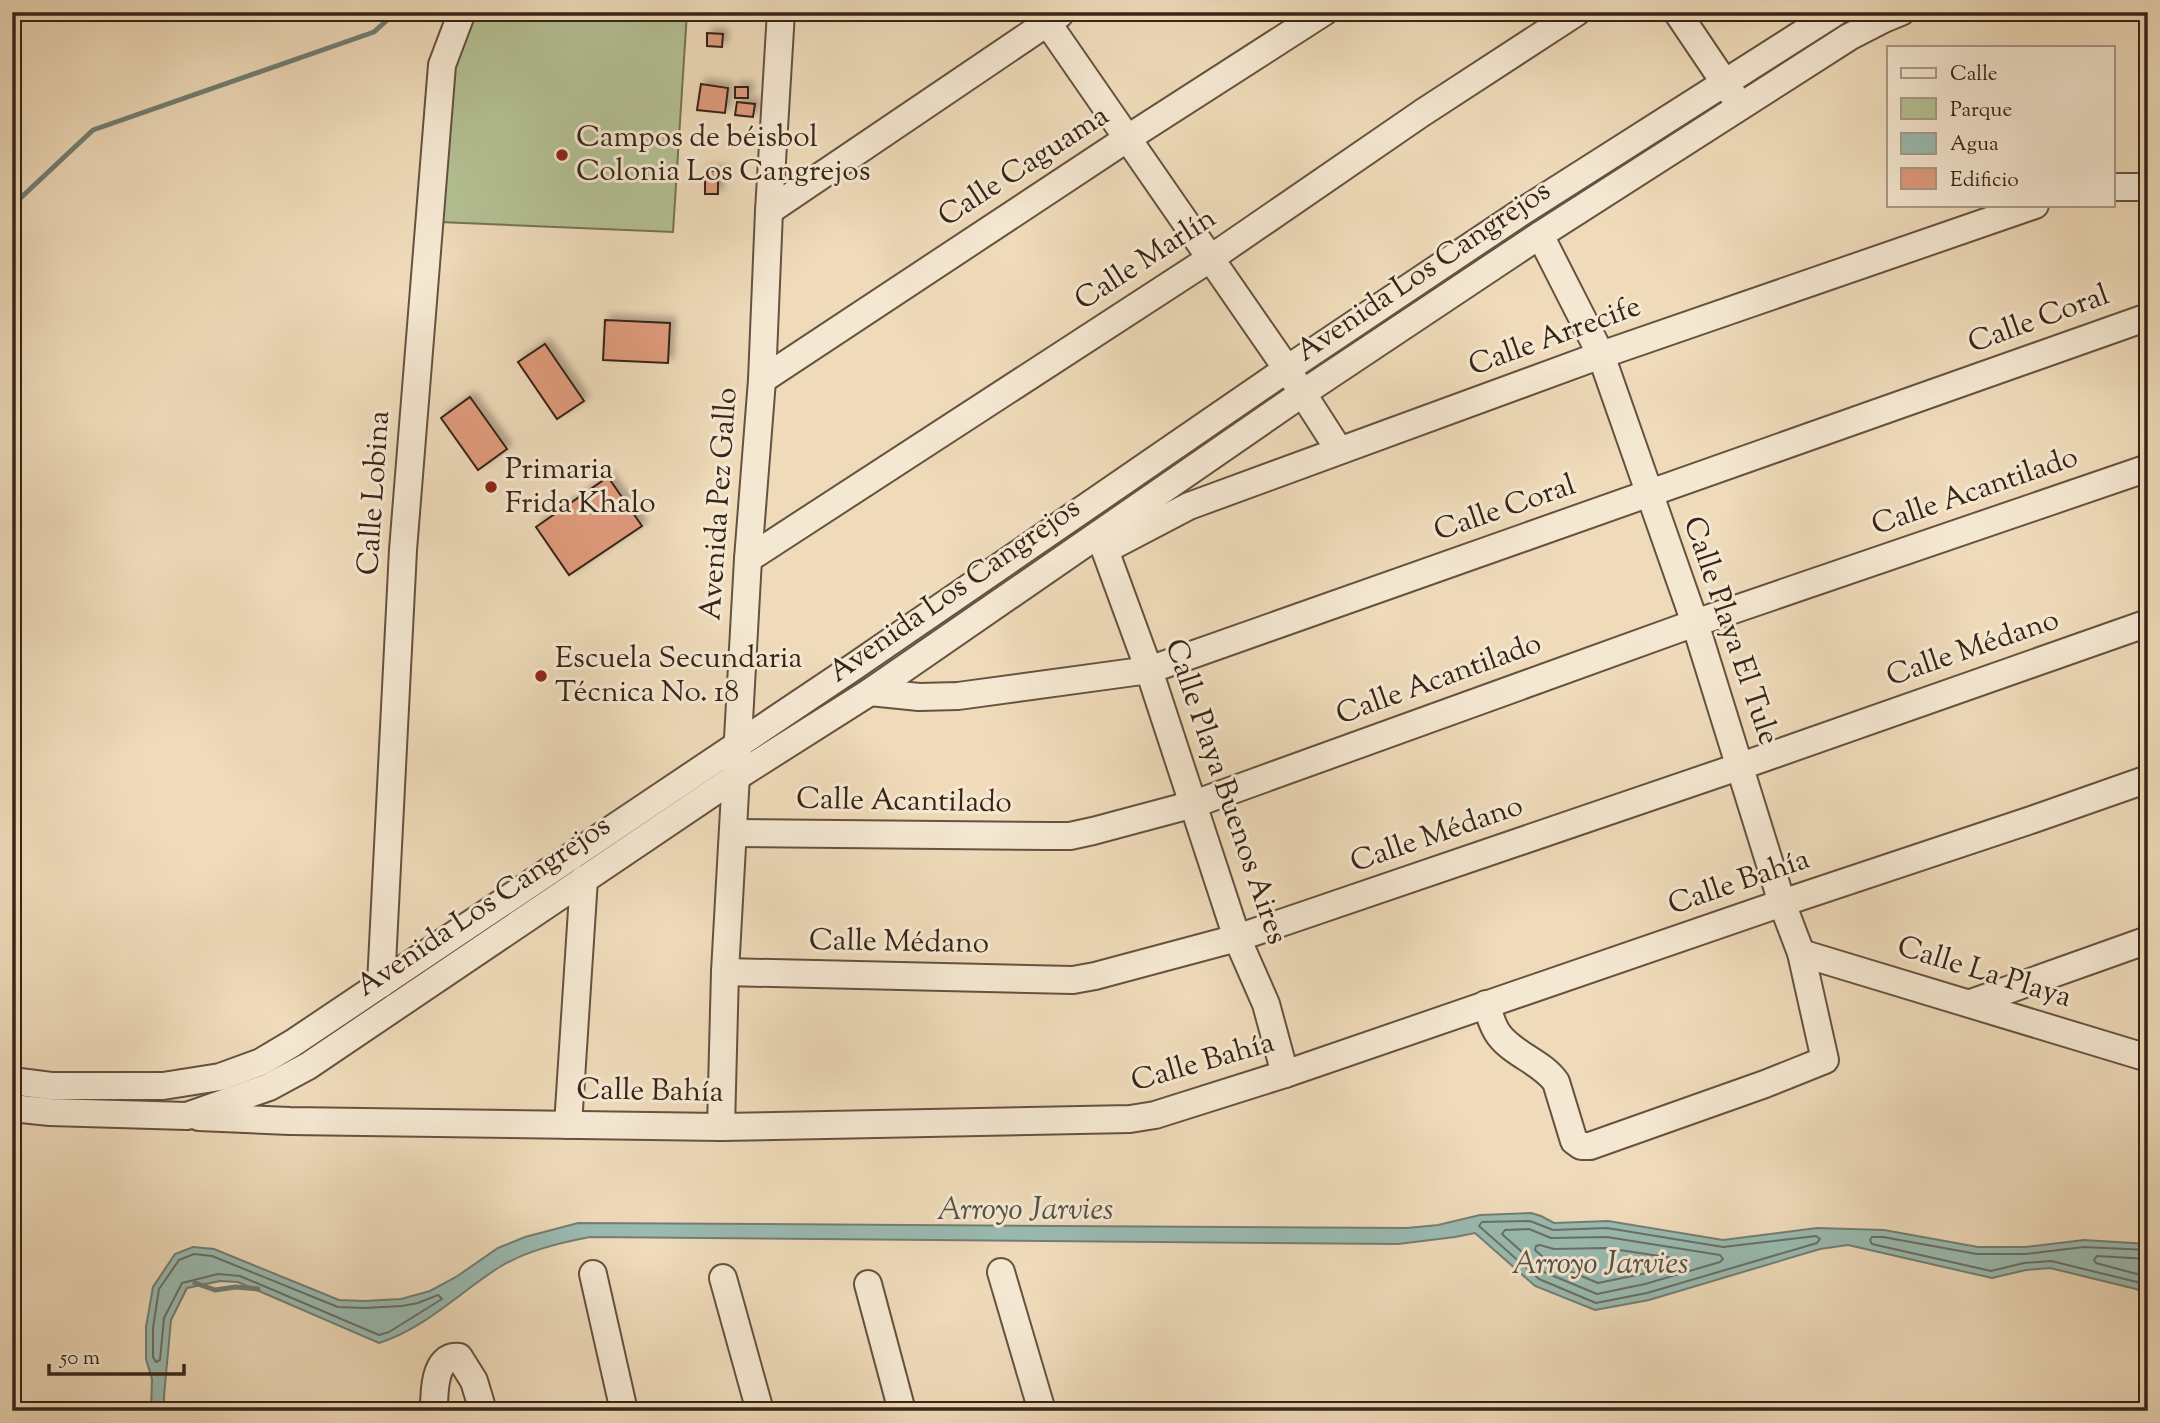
<svg xmlns="http://www.w3.org/2000/svg" width="2160" height="1423" font-family="'Sorts Mill Goudy',serif">
<style>
.green{fill:#b4c194;stroke:#767256;stroke-width:2}
.water{fill:#9abbb2;stroke:#727f74;stroke-width:2}
.lines{fill:none;stroke-linecap:round;stroke-linejoin:round}
.shore{stroke:#687065;stroke-width:2}
.stream{stroke:#727f74;stroke-width:5}
.building{fill:#e09b7c;stroke:#372418;stroke-width:2;filter:url(#shadow)}
.minor-casing{stroke:#655240;stroke-width:30}
.minor{stroke:#f5e8d2;stroke-width:26}
.poi-dot{fill:#8f2418;stroke:#f5e8d2;stroke-width:2.5}
.labels{text-anchor:middle;dominant-baseline:central;stroke-width:6;stroke-linejoin:round;paint-order:stroke}
.poi-label{font-size:30px;fill:#372418;stroke:#f5e8d2;text-anchor:start}
.street-label{font-size:30px;fill:#372418;stroke:#f5e8d2}
.water-label{font-size:32px;font-style:italic;fill:#555146;stroke:#f5e8d2}
</style>
<defs>
<filter id="shadow"><feDropShadow dx="5" dy="-5" stdDeviation="3.5" flood-color="#0004"/></filter>
</defs>
<rect width="100%" height="100%" fill="#efdbba"/>
<filter id="stains"><feTurbulence type="fractalNoise" baseFrequency=".00286" numOctaves="4"/><feColorMatrix values="0 0 0 0 .2 0 0 0 0 .09 0 0 0 0 .02 0 0 0 .5 -.17"/></filter>
<radialGradient id="worn" r=".72"><stop offset=".6" stop-color="#630" stop-opacity="0"/><stop offset="1" stop-color="#630" stop-opacity=".3"/></radialGradient>
<path class="green" d="M471,12H687L673,232L440,222C445,153 443,77 471,12Z"/>
<path class="water" d="M1531,1213L1541,1216L1554,1223L1608,1221L1723,1240L1817,1228L1884,1230L1978,1247H2025L2084,1240L2148,1244V1294L2136,1289L2050,1268L2026,1270L1992,1278L1848,1245L1820,1249L1649,1300L1595,1310L1535,1286L1475,1233L1455,1237L1398,1244L590,1237C559,1243 525,1251 498,1268C459,1293 424,1329 379,1343L238,1282L220,1281L187,1288L171,1320L164,1396V1411H151L152,1379L146,1359V1327L153,1287L175,1254L193,1247L214,1249L339,1300L364,1301L401,1299L430,1291L456,1277L498,1248L525,1237L578,1223L1407,1228L1438,1225L1480,1215Z"/>
<g class="lines">
<g class="shore">
<path d="M1530,1221L1553,1230L1607,1228L1723,1247L1816,1236L1820,1239L1817,1243L1647,1293L1596,1303L1539,1279L1479,1226L1482,1222Z"/>
<path d="M1529,1229L1551,1238L1607,1237L1720,1255L1723,1259L1720,1262L1645,1284L1597,1294L1544,1272L1502,1234L1505,1230Z"/>
<path d="M1540,1245L1554,1249L1606,1248L1673,1258L1676,1262L1673,1265L1642,1274L1598,1283L1550,1263L1535,1250L1536,1246Z"/>
<path d="M2148,1250L2084,1247L2025,1254H1977L1883,1237H1872L1870,1240L1872,1244L1991,1271L2024,1263L2051,1261L2137,1282L2148,1286"/>
<path d="M194,1254L212,1256L338,1307L364,1308L402,1306L418,1303L438,1295L442,1299L389,1332L379,1335L240,1276L218,1274L182,1283L164,1318L160,1360L156,1362L153,1357V1328L159,1289L179,1260Z"/>
<path d="M2148,1259L2097,1256L2094,1260L2096,1263L2148,1277"/>
</g>
<g class="stream">
<path d="M12,206L93,130L374,32L396,12"/>
<path d="M195,1283L215,1290L236,1287L258,1289"/>
</g>
</g>
<g class="building">
<path d="M707,33L723,34L722,47L707,46Z"/>
<path d="M701,84L728,88L725,113L697,110Z"/>
<rect x="735" y="87" width="13" height="11"/>
<path d="M737,102L755,104L753,117L735,115Z"/>
<path d="M705,171H724V180H718V194H705Z"/>
<path d="M605,320L670,323L668,363L603,360Z"/>
<path d="M545,344L584,401L557,419L518,362Z"/>
<path d="M470,397L507,449L478,470L441,418Z"/>
<path d="M608,477L642,526L569,575L536,527Z"/>
</g>
<g class="lines">
<g class="minor-casing">
<g id="minor">
<path d="M1040,12L1287,369L1339,450"/>
<path d="M1677,12L1735,98"/>
<path d="M2113,187H2148"/>
<path d="M769,211L1060,14"/>
<path d="M762,380L1128,138L1324,12"/>
<path d="M1098,535L1105,550L1149,670L1237,938L1266,1004L1285,1074"/>
<path d="M1105,550L1189,506L1601,355L2035,205"/>
<path d="M748,559L1211,258L1422,113L1577,12"/>
<path d="M870,692L919,697L958,696L1149,670L2148,317"/>
<path d="M733,833L1049,836H1070L1093,831L1194,804L1695,623L2148,468"/>
<path d="M1801,953L2148,1058"/>
<path d="M725,972L1073,980L1095,976L1237,938L1741,766L2148,623"/>
<path d="M381,984L403,550L442,65L462,12"/>
<path d="M1971,1003L2148,940"/>
<path d="M1486,1004C1490,1015 1492,1026 1499,1035C1514,1055 1542,1062 1556,1082L1574,1141L1581,1146H1590L1765,1084L1825,1060L1801,953L1782,903L1695,623L1601,355L1540,235"/>
<path d="M12,1081L51,1086H163L220,1077L261,1062L293,1043L852,668L1287,369L1520,213L1836,12"/>
<path d="M12,1108L50,1112L187,1116L269,1087L308,1066L736,777L870,692L1303,393L1540,235L1849,37L1884,19L1901,12"/>
<path d="M199,1117L290,1121L721,1127L1130,1119L1155,1115L1285,1074L1782,903L2034,819L2148,779"/>
<path d="M568,1125L584,879"/>
<path d="M721,1127L725,972L748,559L762,380L769,211L781,12"/>
<path d="M1001,1272L1042,1411"/>
<path d="M593,1274L624,1411"/>
<path d="M723,1278L760,1411"/>
<path d="M868,1284L902,1411"/>
<path d="M434,1411C434,1393 434,1354 459,1357L474,1381L483,1411"/>
</g>
</g>
<use href="#minor" class="minor"/>
</g>
<g class="poi-dot">
<circle cx="562" cy="155" r="7"/>
<circle cx="491" cy="487" r="7"/>
<circle cx="541" cy="676" r="7"/>
</g>
<g class="labels">
<g class="poi-label">
<text x="576" y="138">Campos de béisbol<tspan x="576" dy="34">Colonia Los Cangrejos</tspan></text>
<text x="505" y="470">Primaria<tspan x="505" dy="34">Frida Khalo</tspan></text>
<text x="555" y="659">Escuela Secundaria<tspan x="555" dy="34">Técnica No. 18</tspan></text>
</g>
<g class="street-label">
<text transform="translate(1024 167) rotate(-33)">Calle Caguama</text>
<text transform="translate(1146 260) rotate(-33)">Calle Marlín</text>
<text transform="translate(1424 272) rotate(-34)">Avenida Los Cangrejos</text>
<text transform="translate(2039 320) rotate(-20)">Calle Coral</text>
<text transform="translate(1555 337) rotate(-20)">Calle Arrecife</text>
<text transform="translate(1975 492) rotate(-19)">Calle Acantilado</text>
<text transform="translate(375 493) rotate(-86)">Calle Lobina</text>
<text transform="translate(720 504) rotate(-86)">Avenida Pez Gallo</text>
<text transform="translate(1505 509) rotate(-19)">Calle Coral</text>
<text transform="translate(955 591) rotate(-35)">Avenida Los Cangrejos</text>
<text transform="translate(1730 631) rotate(71)">Calle Playa El Tule</text>
<text transform="translate(1973 649) rotate(-19)">Calle Médano</text>
<text transform="translate(1439 680) rotate(-20)">Calle Acantilado</text>
<text transform="translate(1225 792) rotate(71)">Calle Playa Buenos Aires</text>
<text transform="translate(904 802) rotate(1)">Calle Acantilado</text>
<text transform="translate(1437 835) rotate(-19)">Calle Médano</text>
<text transform="translate(1739 883) rotate(-19)">Calle Bahía</text>
<text transform="translate(484 907) rotate(-34)">Avenida Los Cangrejos</text>
<text transform="translate(899 943) rotate(1)">Calle Médano</text>
<text transform="translate(1984 973) rotate(17)">Calle La Playa</text>
<text transform="translate(1203 1063) rotate(-16)">Calle Bahía</text>
<text transform="translate(650 1092) rotate(1)">Calle Bahía</text>
</g>
<g class="water-label">
<text x="1025" y="1211">Arroyo Jarvies</text>
<text x="1600" y="1265">Arroyo Jarvies</text>
</g>
</g>
<rect width="2160" height="1423" fill="none" stroke="#efdbba" stroke-width="42"/>
<rect x="14" y="14" width="2132" height="1395" fill="none" stroke="#372418" stroke-width="3.5"/>
<rect x="21" y="21" width="2118" height="1381" fill="none" stroke="#372418" stroke-width="2"/>
<rect x="1887" y="46" width="228" height="161" fill="#f5e8d2" stroke="#a99a88" stroke-width="2"/>
<rect x="1901" y="68" width="35" height="10" fill="#f5e8d2" stroke="#a99a88" stroke-width="2"/>
<text x="1950" y="80" font-size="21" fill="#372418">Calle</text>
<rect x="1901" y="98" width="35" height="21" fill="#b4c194" stroke="#a99a88" stroke-width="2"/>
<text x="1950" y="116" font-size="21" fill="#372418">Parque</text>
<rect x="1901" y="133" width="35" height="21" fill="#9abbb2" stroke="#a99a88" stroke-width="2"/>
<text x="1950" y="150" font-size="21" fill="#372418">Agua</text>
<rect x="1901" y="168" width="35" height="21" fill="#e09b7c" stroke="#a99a88" stroke-width="2"/>
<text x="1950" y="186" font-size="21" fill="#372418">Edificio</text>
<path d="M49 1364v10h135v-10" fill="none" stroke="#372418" stroke-width="3.5"/>
<text x="60" y="1364" font-size="21" fill="#372418" stroke="#f5e8d2" stroke-width="5" paint-order="stroke">50 m</text>
<rect width="100%" height="100%" filter="url(#stains)"/>
<rect width="100%" height="100%" fill="url(#worn)"/>
</svg>
